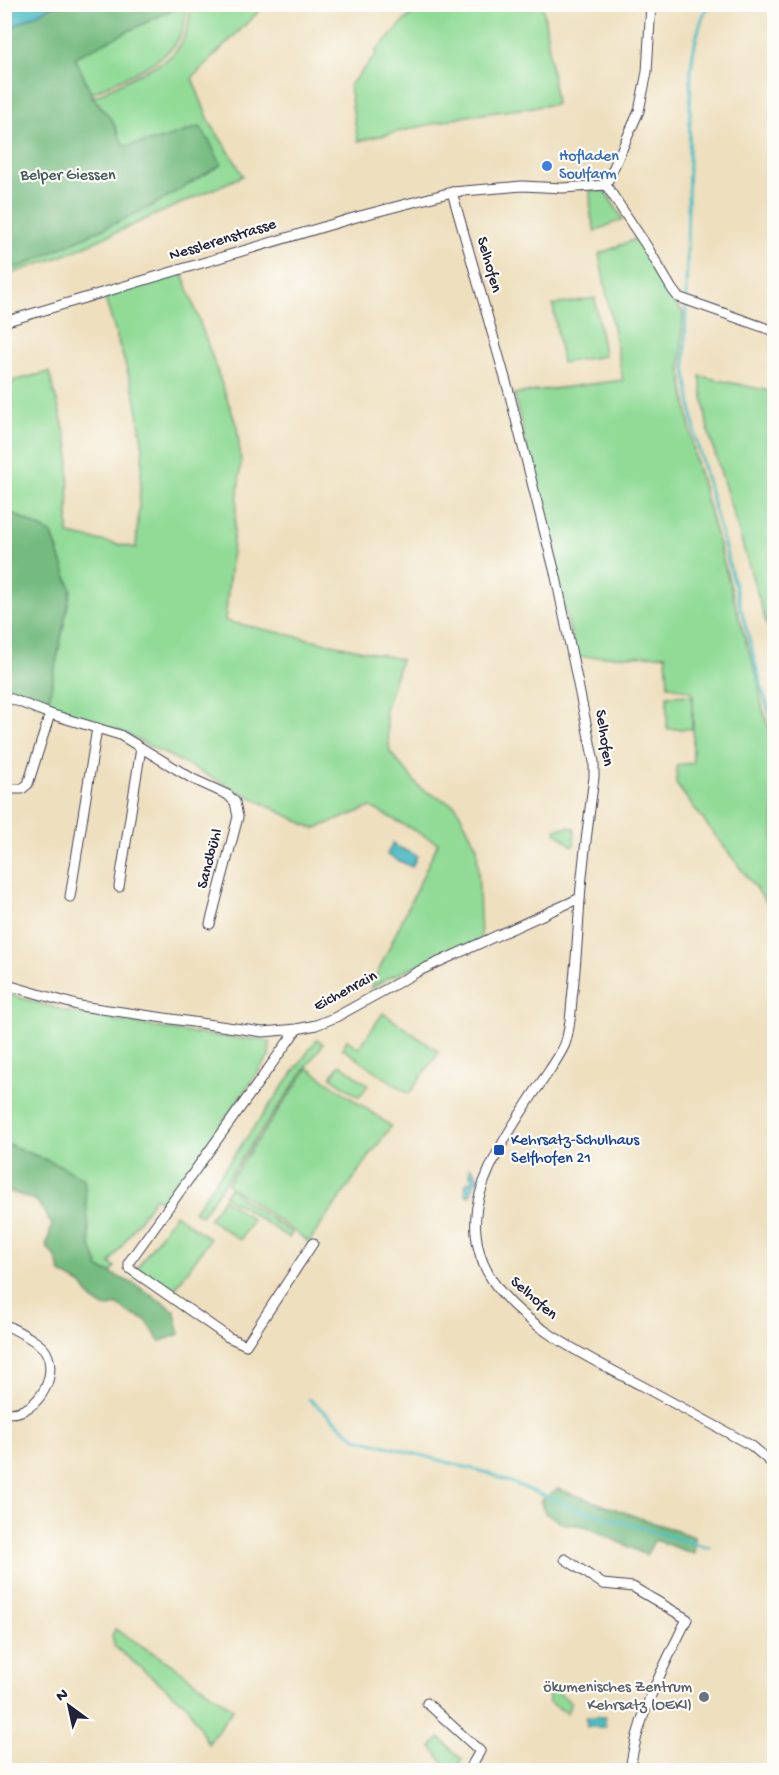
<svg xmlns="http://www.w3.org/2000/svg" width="779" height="1775" font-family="'Gochi Hand',sans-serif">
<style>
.green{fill:#91db97;stroke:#5a7e69;stroke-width:1.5}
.forest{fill:#74bb80;stroke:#4b6e5e;stroke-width:1.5}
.water{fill:#4ebdc4;stroke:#387080;stroke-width:1.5}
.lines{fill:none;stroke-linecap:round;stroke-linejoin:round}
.stream{stroke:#4ebdc4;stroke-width:3}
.minor-casing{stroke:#413e4f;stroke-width:11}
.minor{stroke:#fff;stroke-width:9}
.shop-dot{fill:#3f7fe0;stroke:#fdfcf7;stroke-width:2}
.transit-dot{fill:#1a4fb4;stroke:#fdfcf7;stroke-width:2}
.worship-dot{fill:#6b7280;stroke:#fdfcf7;stroke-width:2}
.labels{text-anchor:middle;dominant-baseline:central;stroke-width:4.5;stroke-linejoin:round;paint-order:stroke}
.shop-label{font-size:16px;fill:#366cbe;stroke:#fdfcf7;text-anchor:start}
.park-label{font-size:16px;fill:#435a57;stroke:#fdfcf7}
.street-label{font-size:16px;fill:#22223b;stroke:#fdfcf7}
.transit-label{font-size:16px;fill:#164399;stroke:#fdfcf7;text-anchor:start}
.worship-label{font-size:16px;fill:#5b616d;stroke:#fdfcf7;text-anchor:end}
</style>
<rect width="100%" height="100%" fill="#fdfcf7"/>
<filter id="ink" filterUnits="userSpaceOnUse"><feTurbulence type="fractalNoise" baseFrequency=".0167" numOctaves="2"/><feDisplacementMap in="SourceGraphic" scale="12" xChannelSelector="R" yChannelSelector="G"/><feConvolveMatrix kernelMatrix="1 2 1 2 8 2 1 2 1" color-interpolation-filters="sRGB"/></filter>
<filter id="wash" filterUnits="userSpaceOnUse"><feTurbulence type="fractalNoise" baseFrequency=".008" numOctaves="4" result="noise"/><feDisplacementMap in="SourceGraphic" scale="24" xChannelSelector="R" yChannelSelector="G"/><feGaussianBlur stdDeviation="1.35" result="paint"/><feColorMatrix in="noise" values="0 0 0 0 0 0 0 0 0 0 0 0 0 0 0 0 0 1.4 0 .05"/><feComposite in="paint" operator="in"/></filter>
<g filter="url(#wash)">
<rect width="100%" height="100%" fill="#eedfbe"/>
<g class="green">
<path d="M423,4L543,5L556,104L467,116L358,141L349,86L376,55V51L406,19Z"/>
<path d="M4,5H187C185,15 185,27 180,36C170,61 116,81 92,93L94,97L166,60C186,44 188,28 191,5H265L192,78L210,123L233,158L243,176L65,255L5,276Z"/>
<path d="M590,190L605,191L623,219L595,231L591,216Z"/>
<path d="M638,238L674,303L683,312L681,370L695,459L744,635L758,679L762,706L774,745V912L676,784L677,765L693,763V692L668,685L666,655L576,657L514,394L623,380L599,254Z"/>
<path d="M182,272L237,427L241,462L225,621L401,659L385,710L390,752L421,789L456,806L477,847L481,939L388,978L370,989L438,843L371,807L314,829L120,731L47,708L71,589L52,534L5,509L4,383L49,372L69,447L68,534L136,548L143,447L135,396L104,295Z"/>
<path d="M595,298L604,356L562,363L553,305Z"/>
<path d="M700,376L774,392V628L767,626L708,430Z"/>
<path d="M692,695V729H667V696Z"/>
<path d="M570,827L575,829L574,845L572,846L556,832V829Z"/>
<path d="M4,993L69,1012L171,1030L231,1038L262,1039L270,1042L269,1056L166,1204L155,1197L110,1263L115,1267L111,1273L99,1268L90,1244L84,1179L61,1166L5,1143Z"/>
<path d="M383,1013L439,1052L409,1094L342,1048L347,1040L359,1048Z"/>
<path d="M317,1039L323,1044L201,1216L194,1211Z"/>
<path d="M340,1064L368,1085L359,1097L331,1077Z"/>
<path d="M308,1068L391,1126L309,1242L227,1184Z"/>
<path d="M230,1188L239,1195V1197L292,1233L289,1238L235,1202L234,1203L224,1196Z"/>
<path d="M223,1199L253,1220L240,1240L209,1219Z"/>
<path d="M175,1214L210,1239L172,1293L137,1268Z"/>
<path d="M115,1629L174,1666L233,1709L208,1744L188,1706L115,1647L112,1635Z"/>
<path d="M548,1686L571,1702L567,1713L549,1702Z"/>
<path d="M440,1738L462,1759L456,1768C443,1768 440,1755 431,1747Z"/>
</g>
<g class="forest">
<path d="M55,5H182L75,57L93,97L112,120L124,146L159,140L200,127L210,142L221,165L150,207L22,266L5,270L4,31Z"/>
<path d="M4,509L52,534L71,589L47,708L5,690Z"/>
<path d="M5,1143L61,1166L84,1179L90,1244L99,1268L134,1284L174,1310L180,1334L160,1341L146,1320L128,1313L117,1304L107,1308L93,1301L82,1285L61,1273L56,1258L46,1246L52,1225L37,1201L5,1190Z"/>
<path d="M558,1489L694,1537V1554L655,1540L646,1555L585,1526L565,1524L546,1514L540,1501Z"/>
</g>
<g class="water">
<path d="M16,5V4L55,5L5,31V11Z"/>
<path d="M392,844L417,856L412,867L387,855Z"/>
<path d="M470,1168H472L479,1179L474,1185L470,1195L468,1196L465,1192L466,1188L465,1186L467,1184V1182L473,1181V1178L470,1176Z"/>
<path d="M586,1717H605V1727H587Z"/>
</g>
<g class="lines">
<g class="stream">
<path d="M686,297L691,68C693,49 699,21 709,4"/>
<path d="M686,303L685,366L696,439L765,699L774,725"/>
<path d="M309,1399L356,1438L488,1473L577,1509L710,1548"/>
</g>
</g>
</g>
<g filter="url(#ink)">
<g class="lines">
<g class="minor-casing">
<g id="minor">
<path d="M606,185L646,245L672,289L678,297L774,331"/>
<path d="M606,185L639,111L647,72L651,4"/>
<path d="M452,192L509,392L556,577L594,762V777C589,818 583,859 580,899C578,933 576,966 572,999C571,1014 570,1030 565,1044C558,1060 546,1075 536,1090C516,1120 490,1159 480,1194C472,1220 475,1250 488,1273C515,1324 595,1361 644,1387C680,1407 716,1426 752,1446L774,1465"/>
<path d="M4,322L360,216L452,192L522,186L563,188L606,185"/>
<path d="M4,696L50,714L120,735L193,779L228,795L235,802L238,817L210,924"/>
<path d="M4,789H22L28,784L50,714"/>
<path d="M119,887L141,748"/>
<path d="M70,897L97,728"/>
<path d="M4,984L80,1006L263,1032L297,1029L316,1025L336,1017L419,971L580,898"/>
<path d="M297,1029L129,1262V1268L228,1337L246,1345L313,1243"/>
<path d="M4,1324C15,1330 41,1342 46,1352C60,1378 34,1419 4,1412"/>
<path d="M565,1559L603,1584L633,1587L687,1619C663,1668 637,1716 630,1770"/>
<path d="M427,1703L480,1751L469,1770"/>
</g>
</g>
<use href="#minor" class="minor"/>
</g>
</g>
<circle class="shop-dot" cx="547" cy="166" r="6"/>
<rect class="transit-dot" x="493" y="1144" width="12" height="12" rx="3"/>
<circle class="worship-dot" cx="704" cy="1697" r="6"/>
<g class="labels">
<g class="shop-label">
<text x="559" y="157">Hofladen<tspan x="559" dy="18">Soulfarm</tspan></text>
</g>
<g class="park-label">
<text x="68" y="176">Belper Giessen</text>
</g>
<g class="street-label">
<text transform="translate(223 241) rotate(-17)">Nesslerenstrasse</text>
<text transform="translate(488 265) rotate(74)">Selhofen</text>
<text transform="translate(603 738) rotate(82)">Selhofen</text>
<text transform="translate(211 859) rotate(-75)">Sandbühl</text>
<text transform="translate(346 992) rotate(-28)">Eichenrain</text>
<text transform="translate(533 1299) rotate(41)">Selhofen</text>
</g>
<g class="transit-label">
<text x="511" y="1141">Kehrsatz-Schulhaus<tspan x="511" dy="18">Selfhofen 21</tspan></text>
</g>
<g class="worship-label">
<text x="692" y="1688">ökumenisches Zentrum<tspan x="692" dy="18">Kehrsatz (OEKI)</tspan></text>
</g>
</g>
<rect width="779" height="1775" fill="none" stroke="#fdfcf7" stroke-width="24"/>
<g transform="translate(69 1706) rotate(327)" stroke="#fdfcf7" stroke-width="4.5" paint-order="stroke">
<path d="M0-4.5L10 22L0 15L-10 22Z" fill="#22223b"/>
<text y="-9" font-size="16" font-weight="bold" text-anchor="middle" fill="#22223b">N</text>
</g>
</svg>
